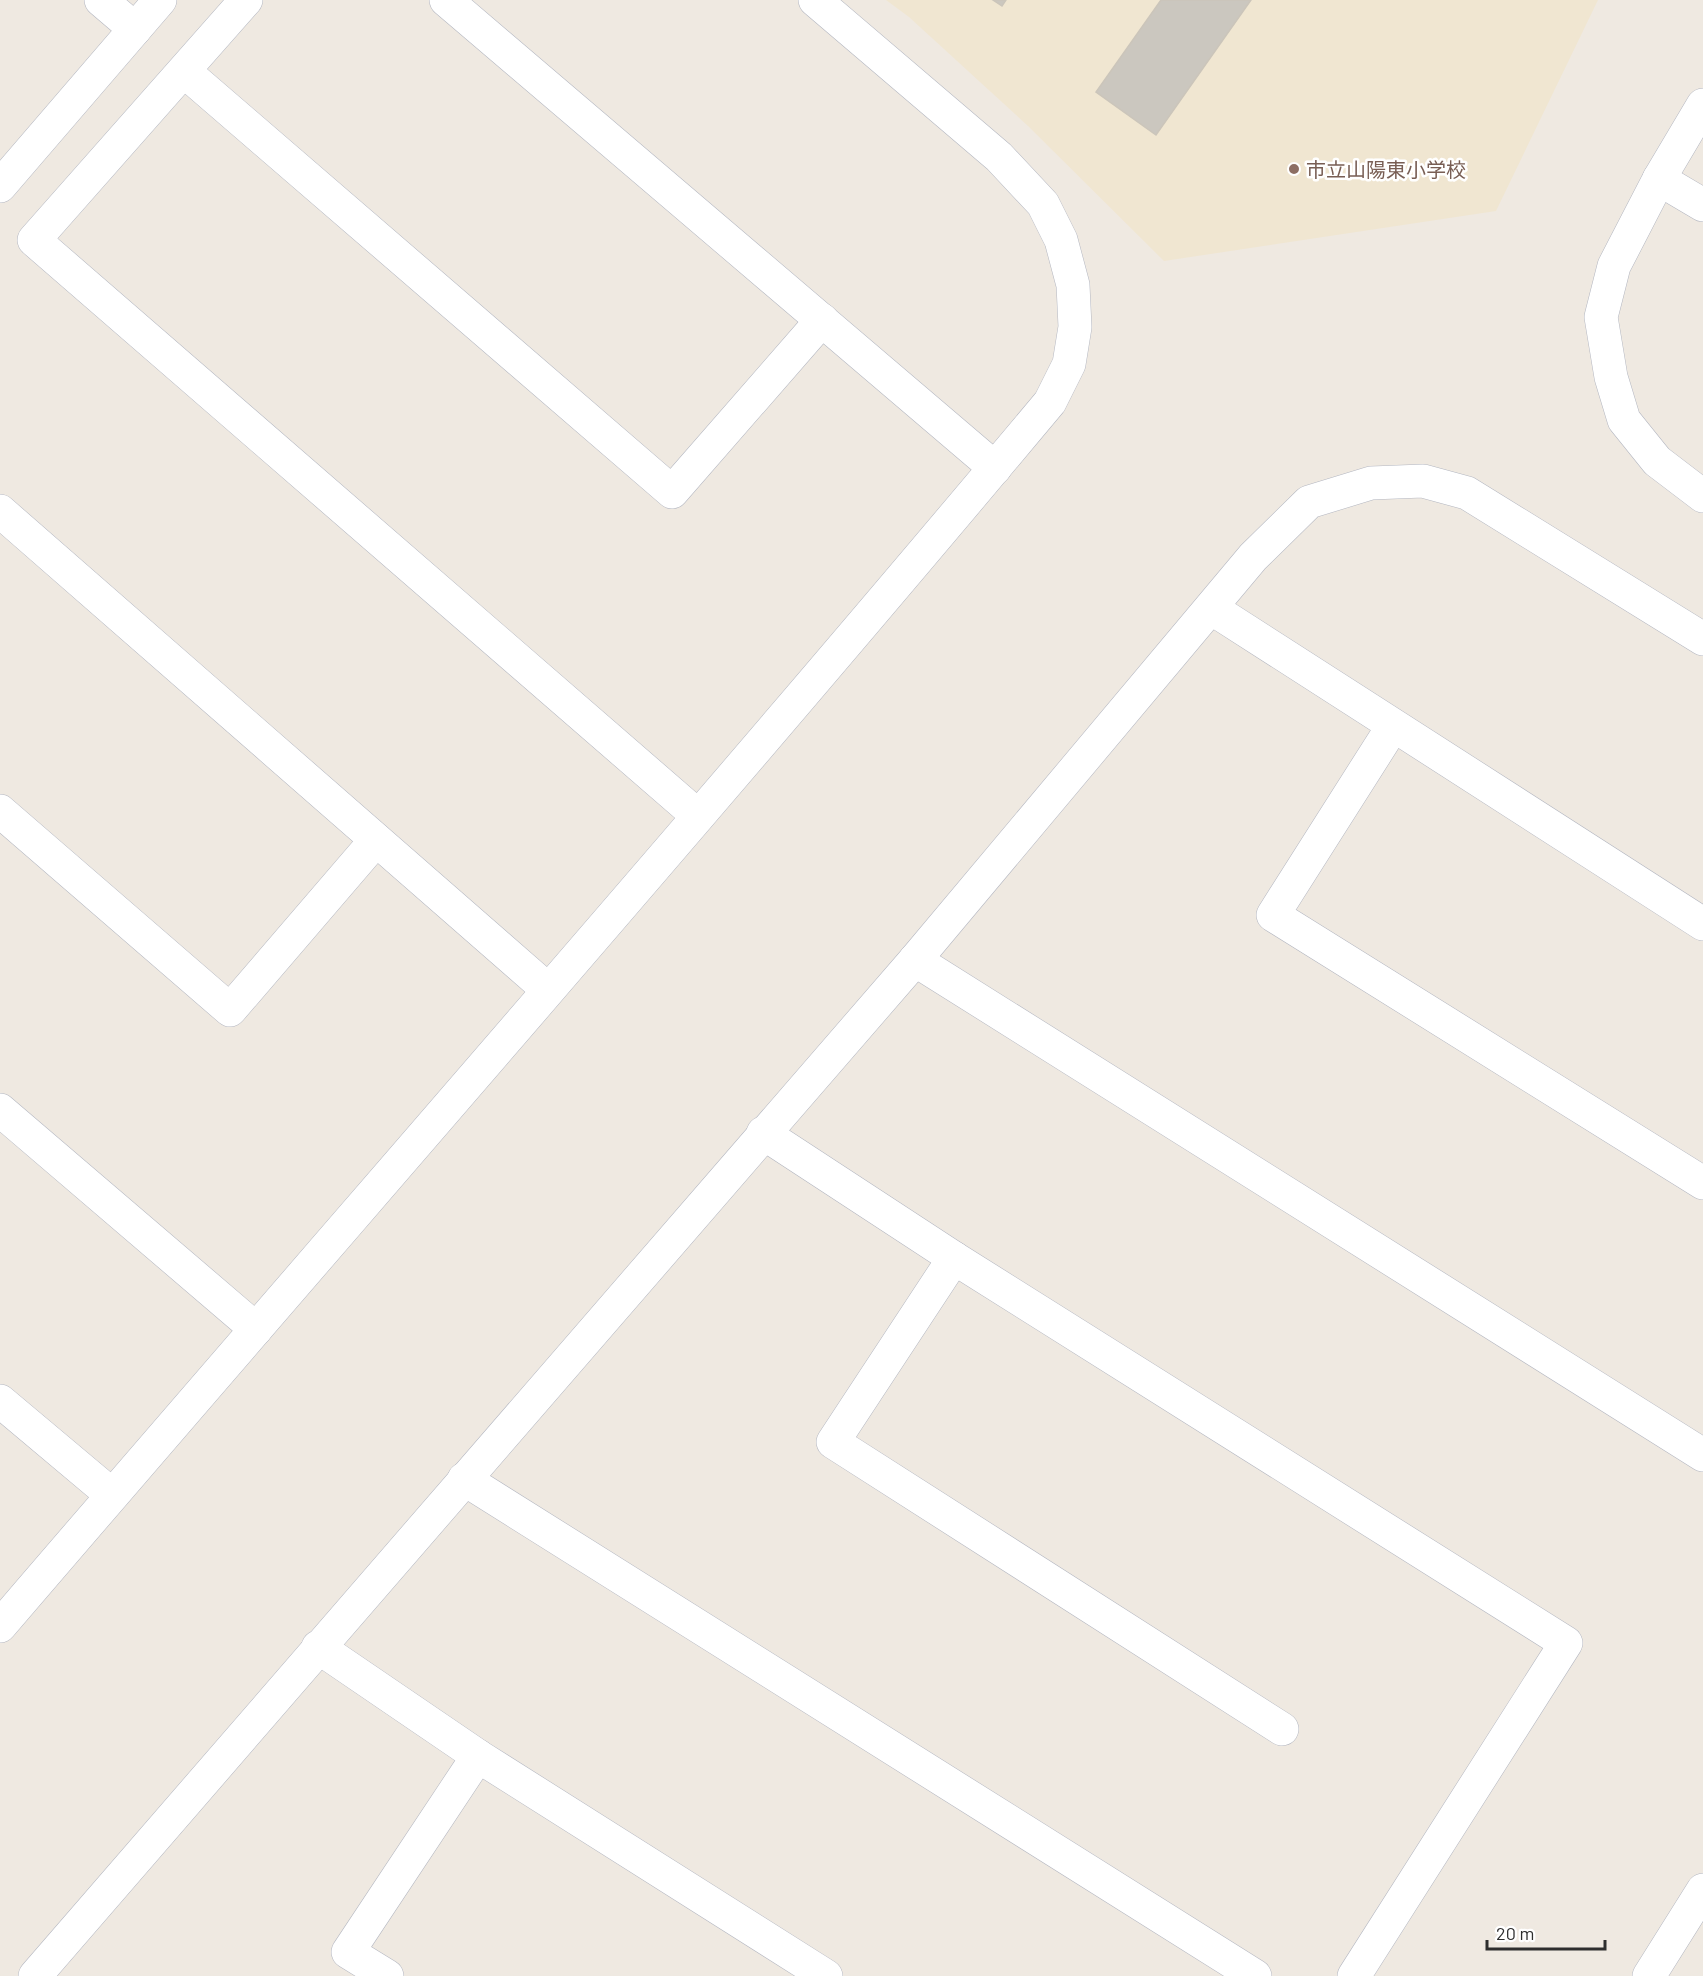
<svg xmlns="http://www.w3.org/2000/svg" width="1703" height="1976" font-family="Barlow,'Noto Sans JP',sans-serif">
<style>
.education{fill:#f0e6d1}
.building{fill:#cbc7bf;stroke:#cbc5ba;stroke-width:1.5}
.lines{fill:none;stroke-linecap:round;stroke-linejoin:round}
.minor-casing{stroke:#b4b7c1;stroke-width:34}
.minor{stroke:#fff;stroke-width:33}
.education-dot{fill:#8d6e63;stroke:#fff;stroke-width:2}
.labels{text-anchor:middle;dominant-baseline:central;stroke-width:5;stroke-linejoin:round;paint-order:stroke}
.education-label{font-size:20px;fill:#785e54;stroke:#fff;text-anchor:start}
</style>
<rect width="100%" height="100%" fill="#efe9e1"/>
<path class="education" d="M886,0H1598L1496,211L1164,261L1028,126L909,17Z"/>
<g class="building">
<path d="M993,0H1006L1002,6Z"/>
<path d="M1161,0H1251L1156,135L1096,92Z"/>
</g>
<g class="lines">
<g class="minor-casing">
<g id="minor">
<path d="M101,0L135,29"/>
<path d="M246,0L34,240L698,816"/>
<path d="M446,0L995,468"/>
<path d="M184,71L672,492L822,320"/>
<path d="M1703,105L1659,179L1614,266L1601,317L1611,377L1624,420L1657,461L1703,496"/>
<path d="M1659,179L1703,205"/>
<path d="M0,186L160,0"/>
<path d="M0,511L547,989"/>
<path d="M1211,608L1703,924"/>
<path d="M1393,726L1273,915L1703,1183"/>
<path d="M0,811L230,1010L376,840"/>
<path d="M915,960L1703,1455"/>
<path d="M0,1110L256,1329"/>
<path d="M763,1133L954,1258L1566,1643L1354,1976"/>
<path d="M954,1258L833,1442L1282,1729"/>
<path d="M0,1401L112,1495"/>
<path d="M464,1479L1255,1976"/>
<path d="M0,1626C350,1218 705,814 1050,402L1069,364L1075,327L1073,285L1061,240L1043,204L999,157L815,0"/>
<path d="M318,1647L478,1756L826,1976"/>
<path d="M35,1976L915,960L1253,557L1309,502L1371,483L1423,481L1467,493L1703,639"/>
<path d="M387,1976L348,1952L478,1756"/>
<path d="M1649,1976L1703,1890"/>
</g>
</g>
<use href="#minor" class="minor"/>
</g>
<circle class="education-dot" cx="1294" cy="169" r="6"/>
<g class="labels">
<g class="education-label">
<text x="1306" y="169">市立山陽東小学校</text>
</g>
</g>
<path d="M1487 1940v9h118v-9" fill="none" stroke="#2e2e2e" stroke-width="3"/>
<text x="1496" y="1940" font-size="18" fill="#2e2e2e" stroke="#ffffff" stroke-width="4.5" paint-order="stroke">20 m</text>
</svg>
